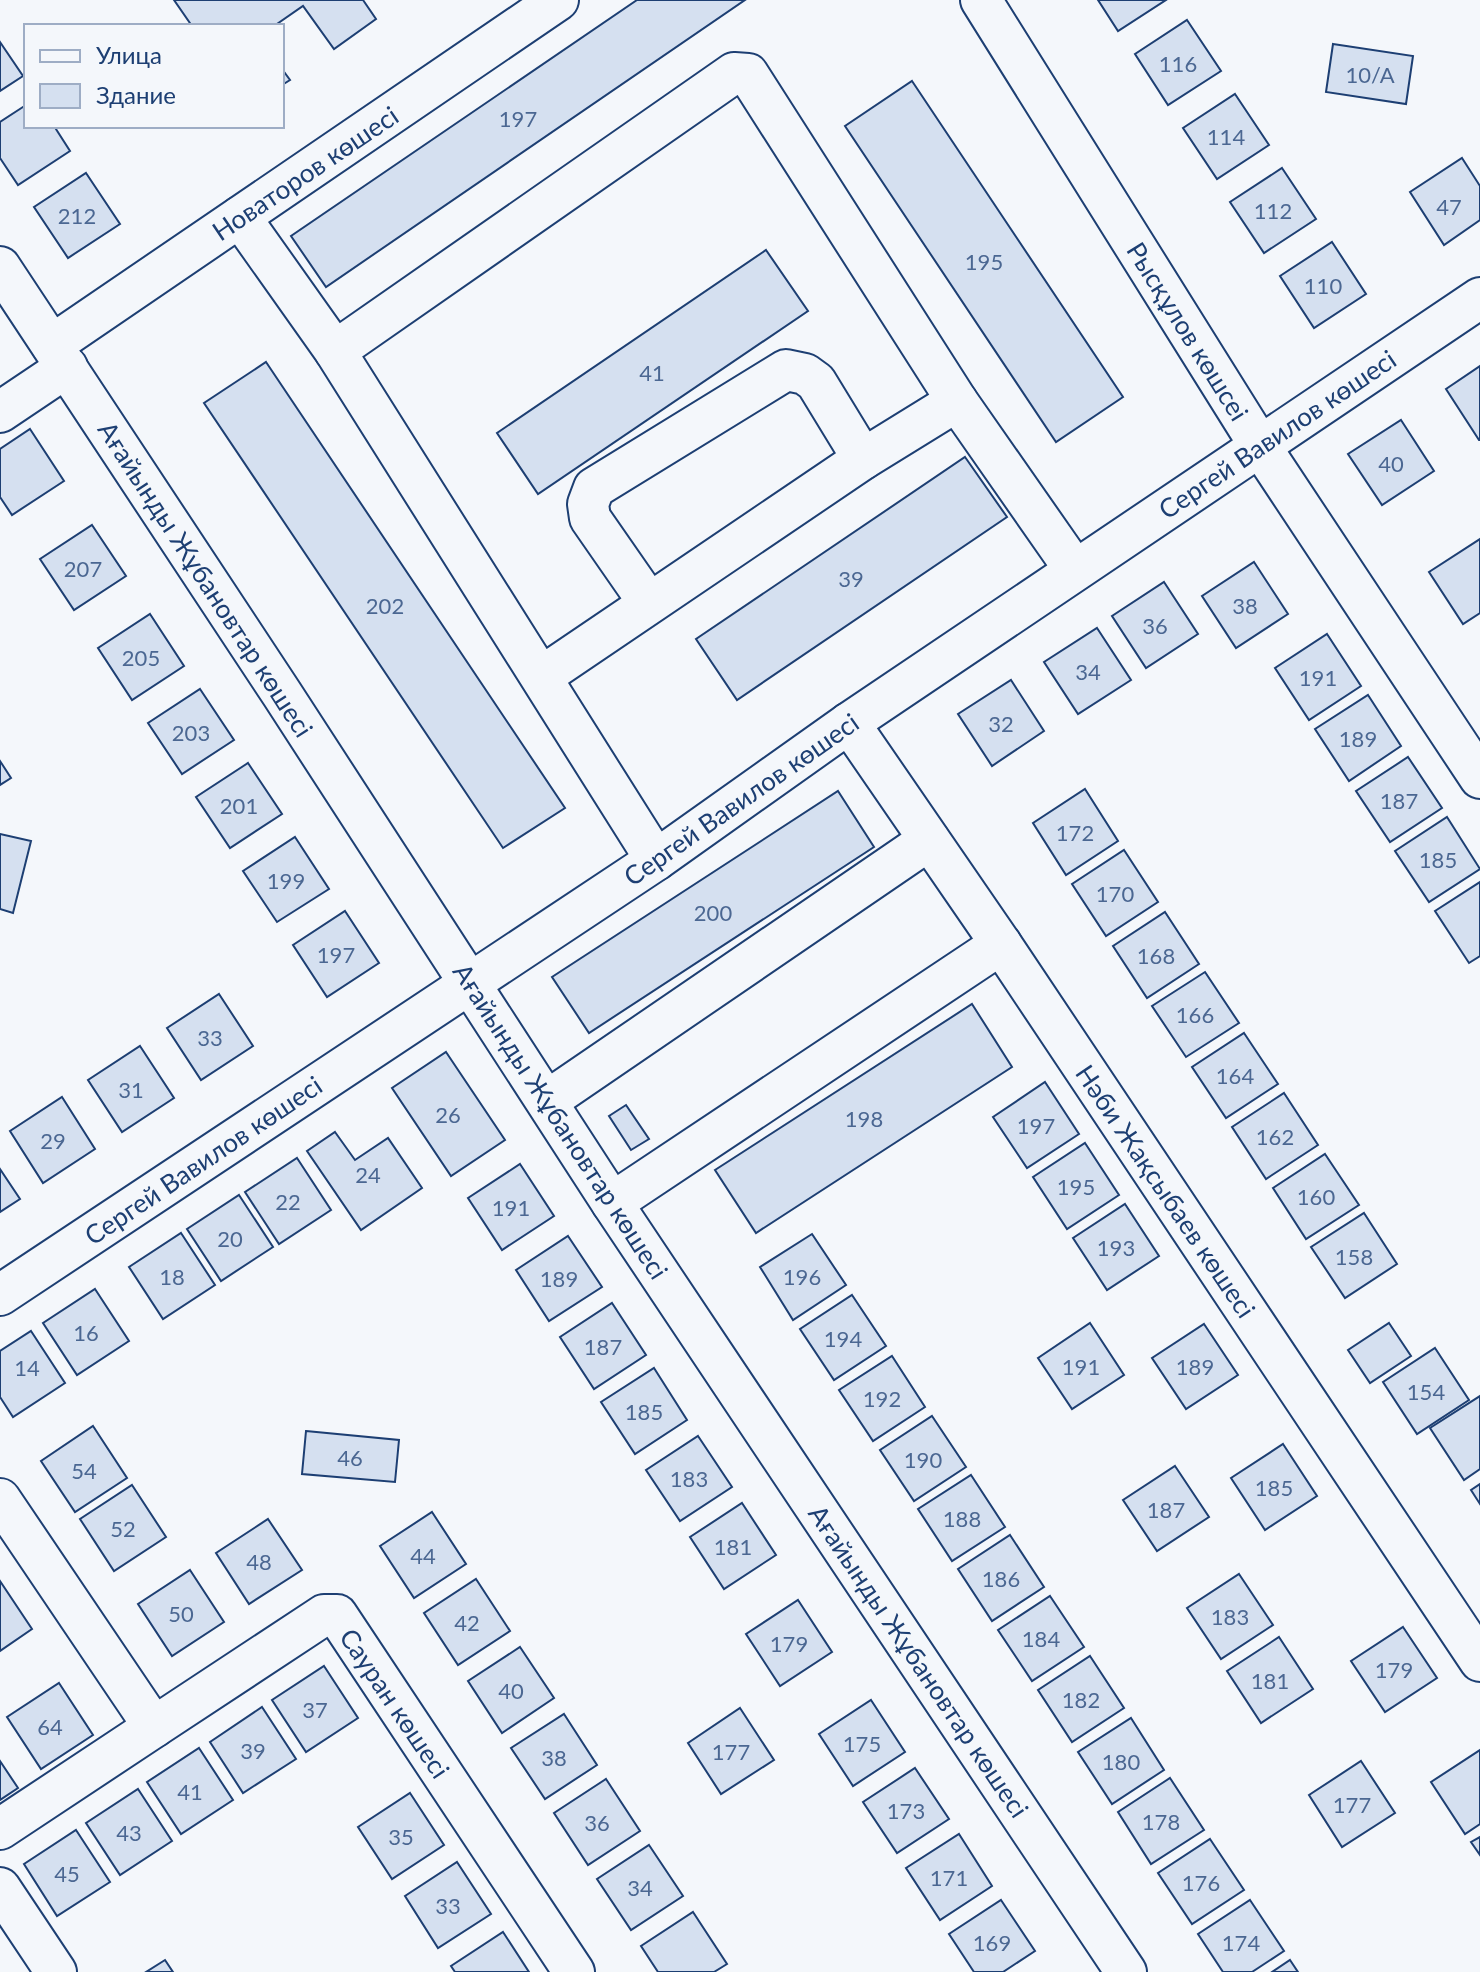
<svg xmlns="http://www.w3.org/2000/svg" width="1480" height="1972" font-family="Lato,sans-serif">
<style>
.building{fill:#d5e0f0;stroke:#1d3f73;stroke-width:2}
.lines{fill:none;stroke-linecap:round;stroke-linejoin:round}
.minor-casing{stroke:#1d3f73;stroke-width:44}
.minor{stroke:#f4f7fb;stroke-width:40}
.labels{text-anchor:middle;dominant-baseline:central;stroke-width:6;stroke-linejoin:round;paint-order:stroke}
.number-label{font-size:22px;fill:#4b6792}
.street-label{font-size:26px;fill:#1d3f73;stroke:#f4f7fb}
</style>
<rect width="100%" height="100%" fill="#f4f7fb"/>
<g class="building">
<path d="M174,0H363L376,19L334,49L303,6L274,26H192Z"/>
<path d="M637,0H745L326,287L291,236Z"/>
<path d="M1098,0H1166L1118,31Z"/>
<path d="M1187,20L1221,71L1168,105L1135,54Z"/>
<path d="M0,42L23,76L0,91Z"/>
<path d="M1333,44L1413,56L1406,104L1326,92Z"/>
<path d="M282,69L290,80L282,85Z"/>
<path d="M912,81L1123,397L1056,442L845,126Z"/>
<path d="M1235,94L1269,145L1217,179L1183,128Z"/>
<path d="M26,105V126H54L70,151L18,185L0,158V122Z"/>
<path d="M1462,158L1480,186V220L1444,245L1410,192Z"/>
<path d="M1282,168L1316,219L1264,253L1230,202Z"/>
<path d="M86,173L120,224L68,258L34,207Z"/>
<path d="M1332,242L1366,294L1314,328L1280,276Z"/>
<path d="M766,250L808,311L538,494L497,433Z"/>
<path d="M266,362L565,808L503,848L204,403Z"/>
<path d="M1480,366V440H1479L1446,389Z"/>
<path d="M1401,420L1434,471L1382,505L1348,454Z"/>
<path d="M30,429L64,481L12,515L0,497V449Z"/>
<path d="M965,457L1007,517L737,700L696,639Z"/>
<path d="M92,525L126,576L74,610L40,559Z"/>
<path d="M1480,539V613L1463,624L1429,572Z"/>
<path d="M1254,562L1288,614L1236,648L1202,596Z"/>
<path d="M1164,582L1198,634L1146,668L1112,616Z"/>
<path d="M150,614L184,666L132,700L98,648Z"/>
<path d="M1097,628L1131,680L1078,714L1044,662Z"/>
<path d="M1327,634L1361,686L1309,720L1275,668Z"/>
<path d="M1011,680L1044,731L992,766L958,714Z"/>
<path d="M200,689L234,740L182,774L148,723Z"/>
<path d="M1368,695L1401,746L1349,781L1315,729Z"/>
<path d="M1408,757L1442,808L1390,842L1356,791Z"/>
<path d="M0,761L11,778L0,785Z"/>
<path d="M248,763L282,814L230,848L196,797Z"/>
<path d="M1085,789L1118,841L1066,875L1033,823Z"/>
<path d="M838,791L874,847L589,1033L552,977Z"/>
<path d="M1447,817L1480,869L1429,902L1395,851Z"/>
<path d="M0,834L31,841L13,913L0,909Z"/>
<path d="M295,837L329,889L277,922L243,871Z"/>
<path d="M1124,850L1158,902L1106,936L1072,884Z"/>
<path d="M1480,882V956L1469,963L1435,911Z"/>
<path d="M345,911L379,963L327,997L293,945Z"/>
<path d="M1165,912L1199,964L1147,998L1113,946Z"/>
<path d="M1205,972L1239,1023L1186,1057L1152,1006Z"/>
<path d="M219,994L253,1046L201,1080L167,1028Z"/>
<path d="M972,1004L1012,1067L756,1233L715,1170Z"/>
<path d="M1244,1033L1278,1084L1226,1118L1192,1067Z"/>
<path d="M140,1046L174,1098L122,1132L88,1080Z"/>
<path d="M446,1052L505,1140L451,1176L392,1088Z"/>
<path d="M1045,1082L1079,1134L1027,1168L993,1117Z"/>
<path d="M1284,1093L1318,1145L1266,1179L1232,1127Z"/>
<path d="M62,1097L95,1149L43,1183L10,1131Z"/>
<path d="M626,1105L649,1139L631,1150L609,1116Z"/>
<path d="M335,1132L355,1160L388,1138L422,1188L361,1230L307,1151Z"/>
<path d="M1085,1143L1119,1195L1067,1229L1033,1177Z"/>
<path d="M1325,1154L1359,1205L1306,1239L1273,1188Z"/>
<path d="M297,1158L331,1210L279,1244L245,1192Z"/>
<path d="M520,1164L554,1216L502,1250L468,1198Z"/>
<path d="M0,1169L20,1199L0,1212Z"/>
<path d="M239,1195L273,1247L221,1281L187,1229Z"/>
<path d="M1125,1204L1159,1256L1107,1290L1073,1238Z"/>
<path d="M1364,1213L1397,1264L1345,1298L1311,1247Z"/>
<path d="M181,1233L215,1285L163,1319L129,1267Z"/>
<path d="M812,1234L846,1285L793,1320L760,1267Z"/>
<path d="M568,1236L602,1287L549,1321L516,1270Z"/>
<path d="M95,1289L129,1341L77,1375L43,1323Z"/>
<path d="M852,1295L886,1346L834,1380L800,1329Z"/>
<path d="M612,1303L646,1355L594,1389L560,1337Z"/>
<path d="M1090,1323L1124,1375L1072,1409L1038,1358Z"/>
<path d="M1389,1323L1411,1356L1370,1383L1348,1350Z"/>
<path d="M1204,1324L1238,1375L1186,1409L1152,1358Z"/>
<path d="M31,1331L65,1383L13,1417L0,1397V1351Z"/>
<path d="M1435,1348L1469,1400L1417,1434L1383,1382Z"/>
<path d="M892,1356L925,1407L873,1441L839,1390Z"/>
<path d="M654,1368L687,1420L635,1454L601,1402Z"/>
<path d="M1480,1396V1469L1464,1480L1430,1428Z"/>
<path d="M932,1416L966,1467L914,1501L880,1450Z"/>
<path d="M93,1426L127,1478L75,1512L41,1461Z"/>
<path d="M306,1431L399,1440L395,1482L302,1474Z"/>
<path d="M698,1436L732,1487L680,1521L646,1470Z"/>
<path d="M1283,1444L1317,1496L1265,1530L1231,1478Z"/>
<path d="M1175,1466L1209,1517L1157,1551L1123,1500Z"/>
<path d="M971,1475L1005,1527L952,1561L918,1509Z"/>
<path d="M1480,1484V1504L1471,1490Z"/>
<path d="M132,1485L166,1537L114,1571L80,1519Z"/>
<path d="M742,1503L776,1555L724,1589L690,1537Z"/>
<path d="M432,1512L466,1564L414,1598L380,1546Z"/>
<path d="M268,1519L302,1570L249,1604L216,1553Z"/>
<path d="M1010,1535L1044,1587L992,1621L958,1569Z"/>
<path d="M190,1570L224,1622L172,1656L138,1604Z"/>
<path d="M1239,1574L1273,1625L1221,1659L1187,1608Z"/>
<path d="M476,1579L510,1631L458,1665L424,1613Z"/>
<path d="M0,1581L32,1629L0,1651Z"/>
<path d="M1050,1596L1084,1647L1032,1681L998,1630Z"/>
<path d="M798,1600L832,1652L780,1686L746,1634Z"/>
<path d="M1403,1627L1437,1678L1385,1712L1351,1661Z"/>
<path d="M1279,1637L1313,1689L1261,1723L1227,1671Z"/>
<path d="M520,1647L554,1698L502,1733L468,1681Z"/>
<path d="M1090,1656L1124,1708L1072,1742L1038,1690Z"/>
<path d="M324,1666L358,1718L306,1752L272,1700Z"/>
<path d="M59,1683L93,1735L41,1769L7,1717Z"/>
<path d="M871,1700L905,1752L853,1786L819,1734Z"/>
<path d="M262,1707L296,1759L243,1793L210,1742Z"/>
<path d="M740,1708L774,1760L721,1794L688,1743Z"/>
<path d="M564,1714L597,1765L545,1799L511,1748Z"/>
<path d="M1131,1718L1164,1770L1112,1804L1078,1752Z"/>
<path d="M199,1748L233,1800L181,1834L147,1782Z"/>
<path d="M1480,1750V1824L1465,1834L1431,1782Z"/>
<path d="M0,1761L18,1788L0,1800Z"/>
<path d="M1361,1761L1395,1813L1342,1847L1309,1795Z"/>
<path d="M915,1768L949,1819L897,1853L863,1802Z"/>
<path d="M1170,1778L1204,1830L1151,1864L1118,1812Z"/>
<path d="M606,1779L640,1831L588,1865L554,1813Z"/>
<path d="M138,1789L172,1841L120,1875L86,1823Z"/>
<path d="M410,1793L444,1845L392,1879L358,1827Z"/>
<path d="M76,1830L110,1882L57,1916L24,1864Z"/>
<path d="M959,1834L992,1886L940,1920L906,1868Z"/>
<path d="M1480,1837V1855L1471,1842Z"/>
<path d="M1210,1839L1244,1890L1192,1924L1158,1873Z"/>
<path d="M649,1845L683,1896L631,1930L597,1879Z"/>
<path d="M457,1862L491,1914L438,1948L405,1896Z"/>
<path d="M1001,1900L1035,1951L1003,1972H974L949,1934Z"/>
<path d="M1250,1900L1284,1951L1252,1972H1223L1198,1934Z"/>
<path d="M693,1912L727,1964L714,1972H658L641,1946Z"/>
<path d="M503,1932L529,1972H455L451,1966Z"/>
<path d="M165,1960L173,1972H146Z"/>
<path d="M1290,1960L1298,1972H1272Z"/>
</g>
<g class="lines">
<g class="minor-casing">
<g id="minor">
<path d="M981,0L1260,446L1480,778"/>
<path d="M240,217L335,351"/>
<path d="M0,267L282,694L612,1203L1126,1972"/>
<path d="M52,345L558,0"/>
<path d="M957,401L1075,570"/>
<path d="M0,412L67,367"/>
<path d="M649,603L590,518L588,504L594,488L786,370L805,374L816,382L863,459"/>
<path d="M541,677L863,459L957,401L748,74L734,73L335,351L656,860"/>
<path d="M849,723L1001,944L1480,1661"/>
<path d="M547,1101L929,840"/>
<path d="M612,1203L1001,944"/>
<path d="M0,1295L656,860L849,723L1480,298"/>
<path d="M0,1499L154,1727L0,1829"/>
<path d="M154,1727L324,1615H337L574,1972"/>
<path d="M0,1888L56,1972"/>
</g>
</g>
<use href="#minor" class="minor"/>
</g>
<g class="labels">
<g class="number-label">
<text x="1178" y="63">116</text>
<text x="1370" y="74">10/А</text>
<text x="518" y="118">197</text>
<text x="1226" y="136">114</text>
<text x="1449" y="206">47</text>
<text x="1273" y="210">112</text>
<text x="77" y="215">212</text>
<text x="984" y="261">195</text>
<text x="1323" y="285">110</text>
<text x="652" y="372">41</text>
<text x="1391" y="463">40</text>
<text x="83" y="568">207</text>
<text x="851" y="578">39</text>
<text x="385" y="605">202</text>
<text x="1245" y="605">38</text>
<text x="1155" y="625">36</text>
<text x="141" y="657">205</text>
<text x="1088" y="671">34</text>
<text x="1318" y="677">191</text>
<text x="1001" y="723">32</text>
<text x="191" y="732">203</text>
<text x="1358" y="738">189</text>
<text x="1399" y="800">187</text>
<text x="239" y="805">201</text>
<text x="1075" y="832">172</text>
<text x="1438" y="859">185</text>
<text x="286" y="880">199</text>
<text x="1115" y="893">170</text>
<text x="713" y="912">200</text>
<text x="336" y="954">197</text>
<text x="1156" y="955">168</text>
<text x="1195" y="1014">166</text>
<text x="210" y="1037">33</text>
<text x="1235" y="1075">164</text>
<text x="131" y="1089">31</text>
<text x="448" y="1114">26</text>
<text x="864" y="1118">198</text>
<text x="1036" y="1125">197</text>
<text x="1275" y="1136">162</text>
<text x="53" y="1140">29</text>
<text x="368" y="1174">24</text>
<text x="1076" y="1186">195</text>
<text x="1316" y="1196">160</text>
<text x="288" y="1201">22</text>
<text x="511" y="1207">191</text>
<text x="230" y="1238">20</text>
<text x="1116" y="1247">193</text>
<text x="1354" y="1256">158</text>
<text x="172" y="1276">18</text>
<text x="802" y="1276">196</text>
<text x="559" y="1278">189</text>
<text x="86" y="1332">16</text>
<text x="843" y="1338">194</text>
<text x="603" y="1346">187</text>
<text x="1081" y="1366">191</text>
<text x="1195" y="1366">189</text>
<text x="27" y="1367">14</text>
<text x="1426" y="1391">154</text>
<text x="882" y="1398">192</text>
<text x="644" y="1411">185</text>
<text x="350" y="1457">46</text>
<text x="923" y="1459">190</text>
<text x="84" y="1470">54</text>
<text x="689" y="1478">183</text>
<text x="1274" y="1487">185</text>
<text x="1166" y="1509">187</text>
<text x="962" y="1518">188</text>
<text x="123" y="1528">52</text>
<text x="733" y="1546">181</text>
<text x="423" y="1555">44</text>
<text x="259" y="1561">48</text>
<text x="1001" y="1578">186</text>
<text x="181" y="1613">50</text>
<text x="1230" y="1616">183</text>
<text x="467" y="1622">42</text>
<text x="1041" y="1638">184</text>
<text x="789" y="1643">179</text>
<text x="1394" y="1669">179</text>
<text x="1270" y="1680">181</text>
<text x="511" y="1690">40</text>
<text x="1081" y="1699">182</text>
<text x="315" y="1709">37</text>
<text x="50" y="1726">64</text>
<text x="862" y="1743">175</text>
<text x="253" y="1750">39</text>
<text x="731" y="1751">177</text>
<text x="554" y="1757">38</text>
<text x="1121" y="1761">180</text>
<text x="190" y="1791">41</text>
<text x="1352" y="1804">177</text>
<text x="906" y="1810">173</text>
<text x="1161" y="1821">178</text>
<text x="597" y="1822">36</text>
<text x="129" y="1832">43</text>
<text x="401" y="1836">35</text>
<text x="67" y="1873">45</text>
<text x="949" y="1877">171</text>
<text x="1201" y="1882">176</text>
<text x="640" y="1887">34</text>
<text x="448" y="1905">33</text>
<text x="992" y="1942">169</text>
<text x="1241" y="1942">174</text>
</g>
<g class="street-label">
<text transform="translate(305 173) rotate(-34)">Новаторов көшесі</text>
<text transform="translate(1188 331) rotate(58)">Рысқұлов көшсеі</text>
<text transform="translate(1277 434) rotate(-34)">Сергей Вавилов көшесі</text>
<text transform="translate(206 579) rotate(57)">Ағайынды Жұбановтар көшесі</text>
<text transform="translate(741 799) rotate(-35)">Сергей Вавилов көшесі</text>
<text transform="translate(561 1121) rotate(57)">Ағайынды Жұбановтар көшесі</text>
<text transform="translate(203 1160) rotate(-34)">Сергей Вавилов көшесі</text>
<text transform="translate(1166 1191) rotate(56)">Нәби Жақсыбаев көшесі</text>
<text transform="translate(919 1661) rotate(56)">Ағайынды Жұбановтар көшесі</text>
<text transform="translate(395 1703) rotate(56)">Сауран көшесі</text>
</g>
</g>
<rect x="24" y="24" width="260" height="104" fill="#f4f7fb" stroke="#9eadc5" stroke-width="2"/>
<rect x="40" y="50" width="40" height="12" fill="#f4f7fb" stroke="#9eadc5" stroke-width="2"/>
<text x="96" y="64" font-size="24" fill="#1d3f73">Улица</text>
<rect x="40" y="84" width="40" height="24" fill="#d5e0f0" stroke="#9eadc5" stroke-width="2"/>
<text x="96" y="104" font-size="24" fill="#1d3f73">Здание</text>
</svg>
